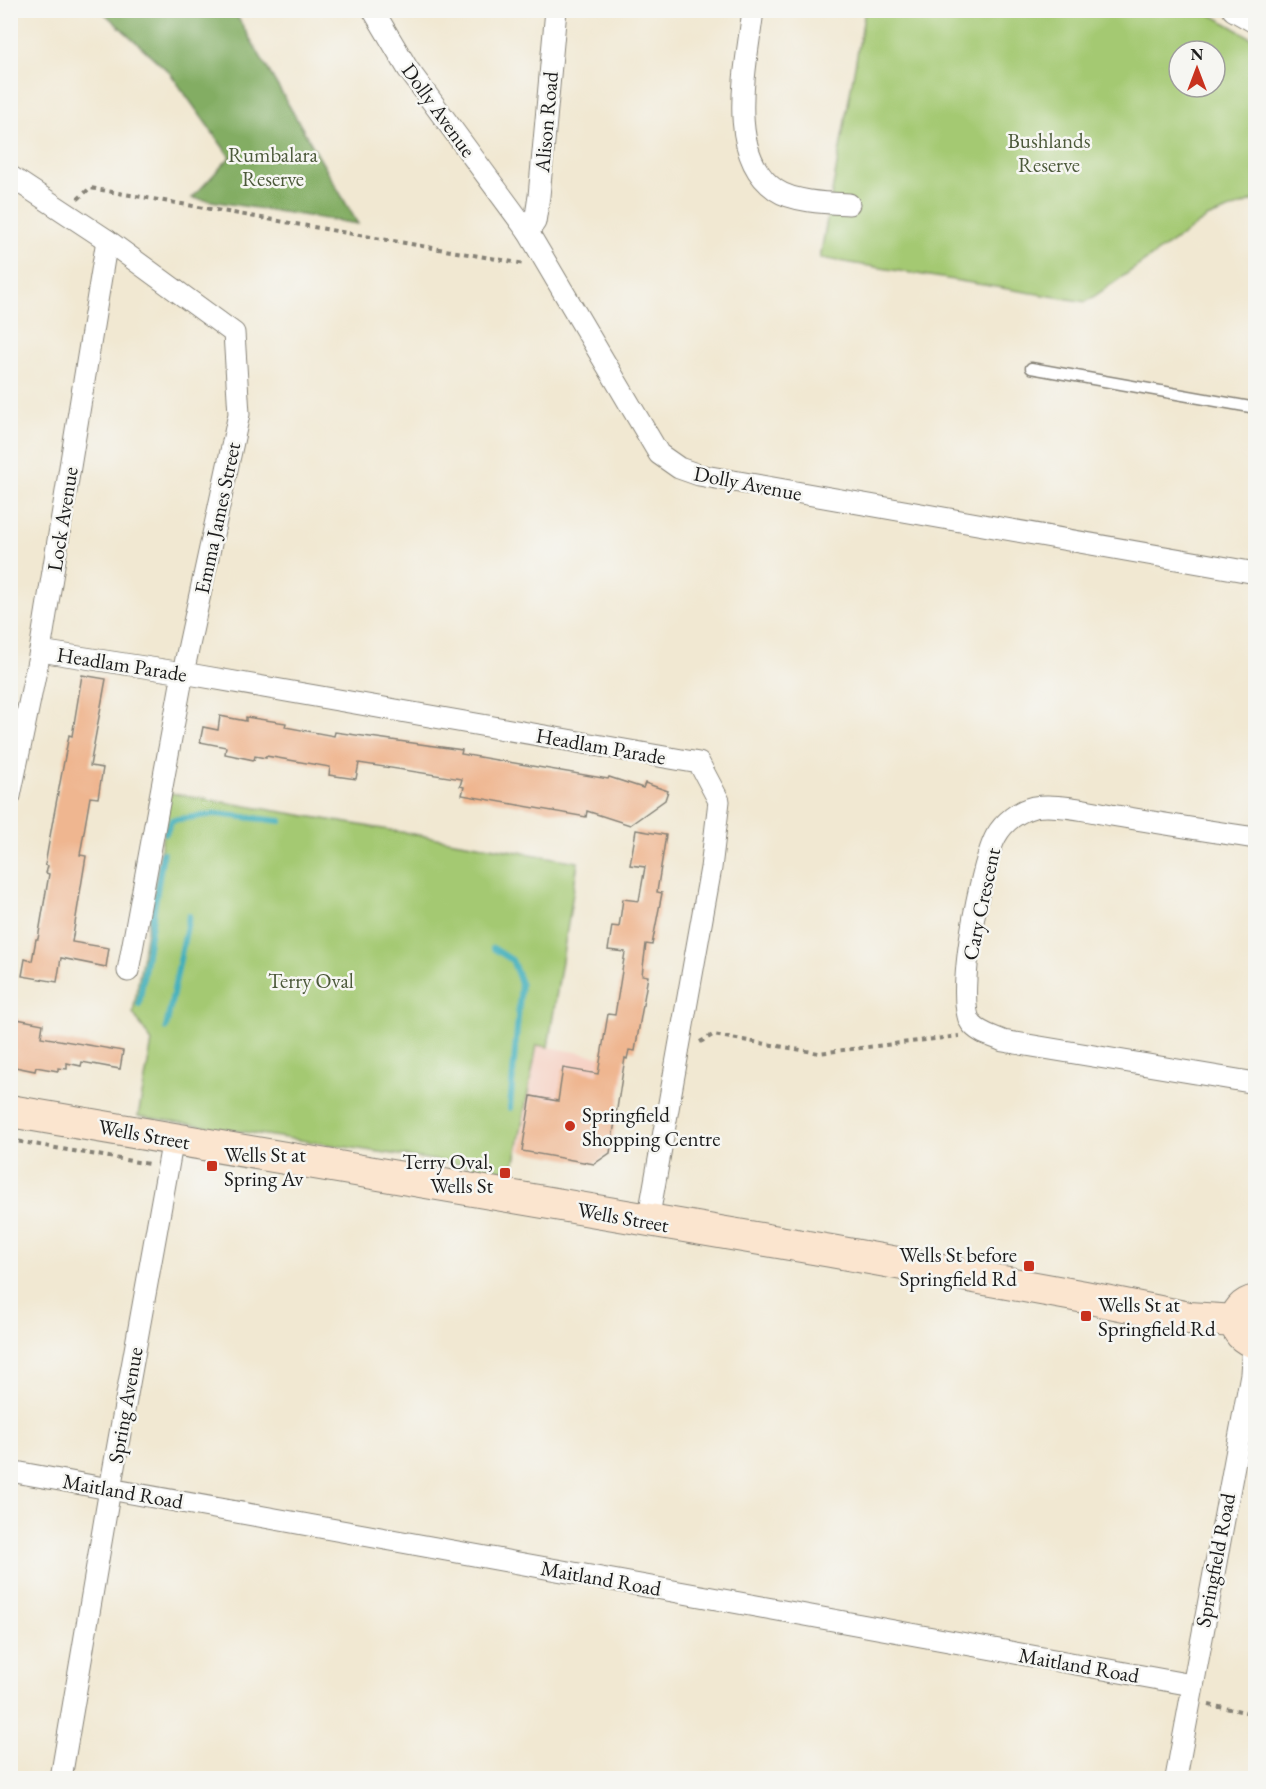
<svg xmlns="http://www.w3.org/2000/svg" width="1266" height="1789" font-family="'EB Garamond',serif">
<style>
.built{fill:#f6d2c5}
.green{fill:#a4c972;stroke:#607247;stroke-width:1.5;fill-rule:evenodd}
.forest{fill:#83ad64;stroke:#506440;stroke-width:1.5}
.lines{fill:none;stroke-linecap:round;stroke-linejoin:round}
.stream{stroke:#3fafbb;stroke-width:6}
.building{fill:#efb690}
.lane-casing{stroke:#868277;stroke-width:13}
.street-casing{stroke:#868277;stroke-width:23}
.secondary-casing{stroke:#868277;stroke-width:34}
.path{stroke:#868277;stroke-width:4;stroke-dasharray:4.5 4.5;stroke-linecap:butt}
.lane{stroke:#fff;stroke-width:10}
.street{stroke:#fff;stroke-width:21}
.secondary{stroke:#fbe5cf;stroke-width:32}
.poi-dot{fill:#c8321e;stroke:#f6f6f2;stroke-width:2}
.labels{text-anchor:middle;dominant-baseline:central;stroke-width:5;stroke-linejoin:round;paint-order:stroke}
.street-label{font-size:21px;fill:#1c1c1c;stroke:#f6f6f2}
.park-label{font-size:21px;fill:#4c593a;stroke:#f6f6f2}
.poi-label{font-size:21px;fill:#1c1c1c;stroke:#f6f6f2;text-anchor:start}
</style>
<rect width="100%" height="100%" fill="#f6f6f2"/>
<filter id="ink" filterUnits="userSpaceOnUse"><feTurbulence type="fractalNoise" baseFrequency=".0167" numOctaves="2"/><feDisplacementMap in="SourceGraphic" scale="12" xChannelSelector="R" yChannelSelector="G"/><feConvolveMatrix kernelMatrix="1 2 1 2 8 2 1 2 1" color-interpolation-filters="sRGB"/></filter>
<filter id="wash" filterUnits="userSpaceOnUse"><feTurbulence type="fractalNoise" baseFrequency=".008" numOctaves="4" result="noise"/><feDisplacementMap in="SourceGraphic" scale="24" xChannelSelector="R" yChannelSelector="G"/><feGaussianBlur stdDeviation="1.35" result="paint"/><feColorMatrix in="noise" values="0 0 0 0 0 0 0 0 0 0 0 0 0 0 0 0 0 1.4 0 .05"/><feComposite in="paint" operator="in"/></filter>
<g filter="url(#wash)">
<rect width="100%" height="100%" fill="#f1e8d2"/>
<path class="built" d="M537,1045L626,1061L610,1153L594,1164L517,1150Z"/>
<g class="green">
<path d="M865,11H1205L1255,40V200L1207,218L1086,302L820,258ZM1179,51H1215V87H1179Z"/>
<path d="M170,793L578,862L548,1047L537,1045L513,1172L138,1116L152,1042L133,1013Z"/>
</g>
<path class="forest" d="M102,11H234L358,224L192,198L230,157L170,73Z"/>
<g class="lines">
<g class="stream">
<path d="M166,833L172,820L216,814L281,821"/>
<path d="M493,948L512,960L521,983L510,1108"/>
<path d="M139,1004L163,853"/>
<path d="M166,1028L189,916"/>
</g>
</g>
<g id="blocks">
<g class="building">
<path d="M82,675L106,679L90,766L103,768L98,798L90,797L80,855L86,856L72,942L109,948L106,967L61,958L57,982L22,976L25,959L32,961L36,939H38L49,874L46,873L48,866L45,865L52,825L69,735L72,736Z"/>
<path d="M220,716L246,721V717L286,723L285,727L334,736L335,732L462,750L461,754L608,779L609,777L643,788L645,783L668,791L665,800L630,825L587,811L586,817L462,795L464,787L460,786L462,779L359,763L356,779L329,775L330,767L266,756V758L255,756L254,760L225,754L226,747L200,742L203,727L218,730Z"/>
<path d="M636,830L666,835L657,892L662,893L652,945L646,944L642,975L648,976L635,1051L629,1050L627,1059L625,1058L610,1153L594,1164L522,1151L531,1096L558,1101L563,1068L598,1074L608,1014L615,1015L625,952L608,950L612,926L619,927L623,899L639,901L645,867L630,865Z"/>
<path d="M17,1019L43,1024L41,1037L123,1051L120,1069L82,1062L81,1066L67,1063V1069L58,1068V1071L36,1067L35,1071L10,1066Z"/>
</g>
</g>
</g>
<g filter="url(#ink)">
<use href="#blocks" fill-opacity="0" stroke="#868277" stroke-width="1.5"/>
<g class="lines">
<g class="lane-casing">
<path id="lane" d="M1031,368L1256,408"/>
</g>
<g class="street-casing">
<g id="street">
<path d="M373,10L408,69L528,232L659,454L679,468L699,475L1256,573"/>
<path d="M753,10C747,64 724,154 776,190C793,202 829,203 849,204"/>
<path d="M1233,10L1256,23"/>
<path d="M10,176L107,240L234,333L239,414L183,673L128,971"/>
<path d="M528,232L535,222L539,196L556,10"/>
<path d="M40,651L183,673L699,763L719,801L711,868L648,1221"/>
<path d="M10,796L40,651L107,240"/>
<path d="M1256,838C1207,831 1159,823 1111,815C1091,811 1055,803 1034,807C1018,811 1004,822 996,836C981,863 954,999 971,1023C978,1033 992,1036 1003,1041L1256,1083"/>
<path d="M10,1471L1192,1685"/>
<path d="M61,1778L110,1489L173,1139"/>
<path d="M1176,1778L1251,1374L1253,1342"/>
</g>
</g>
<g class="secondary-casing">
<g id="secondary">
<path d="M10,1111L831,1251L1085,1297L1189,1318L1236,1321"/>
<path d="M1256,1301C1230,1306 1230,1337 1256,1342"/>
</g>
</g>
<g class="path">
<path d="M78,199L90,188L525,264"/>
<path d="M700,1042L713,1035L819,1053L959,1036"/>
<path d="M10,1140L149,1164"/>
<path d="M1209,1705L1256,1714"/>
</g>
<use href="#lane" class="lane"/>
<use href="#street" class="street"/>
<use href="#secondary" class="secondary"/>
</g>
</g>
<g class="poi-dot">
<circle cx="570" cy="1126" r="6"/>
<rect x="206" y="1160" width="12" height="12" rx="3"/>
<rect x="499" y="1167" width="12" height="12" rx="3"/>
<rect x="1023" y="1260" width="12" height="12" rx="3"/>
<rect x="1080" y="1310" width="12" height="12" rx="3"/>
</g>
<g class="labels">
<g class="street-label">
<text transform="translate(439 110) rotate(54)">Dolly Avenue</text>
<text transform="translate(546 122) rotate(-85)">Alison Road</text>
<text transform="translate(748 483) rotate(11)">Dolly Avenue</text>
<text transform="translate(217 518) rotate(-78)">Emma James Street</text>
<text transform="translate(62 519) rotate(-81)">Lock Avenue</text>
<text transform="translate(122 664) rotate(9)">Headlam Parade</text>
<text transform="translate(601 746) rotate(10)">Headlam Parade</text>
<text transform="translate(981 904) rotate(-78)">Cary Crescent</text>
<text transform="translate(144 1134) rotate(10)">Wells Street</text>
<text transform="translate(623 1217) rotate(10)">Wells Street</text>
<text transform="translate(125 1405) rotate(-80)">Spring Avenue</text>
<text transform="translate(123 1491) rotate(10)">Maitland Road</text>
<text transform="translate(1215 1560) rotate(-79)">Springfield Road</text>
<text transform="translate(601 1578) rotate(10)">Maitland Road</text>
<text transform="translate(1079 1665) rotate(10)">Maitland Road</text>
</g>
<g class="park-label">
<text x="1049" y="140">Bushlands<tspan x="1049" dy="24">Reserve</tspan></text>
<text x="273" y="154">Rumbalara<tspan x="273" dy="24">Reserve</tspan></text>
<text x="311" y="980">Terry Oval</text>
</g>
<g class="poi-label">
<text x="582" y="1114">Springfield<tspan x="582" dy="24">Shopping Centre</tspan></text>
<text x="224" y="1154">Wells St at<tspan x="224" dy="24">Spring Av</tspan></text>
<text x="493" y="1161" text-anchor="end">Terry Oval,<tspan x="493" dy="24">Wells St</tspan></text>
<text x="1017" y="1254" text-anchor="end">Wells St before<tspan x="1017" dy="24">Springfield Rd</tspan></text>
<text x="1098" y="1304">Wells St at<tspan x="1098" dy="24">Springfield Rd</tspan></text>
</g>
</g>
<rect width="1266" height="1789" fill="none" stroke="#f6f6f2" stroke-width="36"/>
<g transform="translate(1197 69)"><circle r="28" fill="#f6f6f2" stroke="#9f9f9c" stroke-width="1.5"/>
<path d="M0-4.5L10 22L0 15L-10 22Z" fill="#c8321e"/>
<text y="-9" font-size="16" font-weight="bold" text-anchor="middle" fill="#1c1c1c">N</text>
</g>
</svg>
